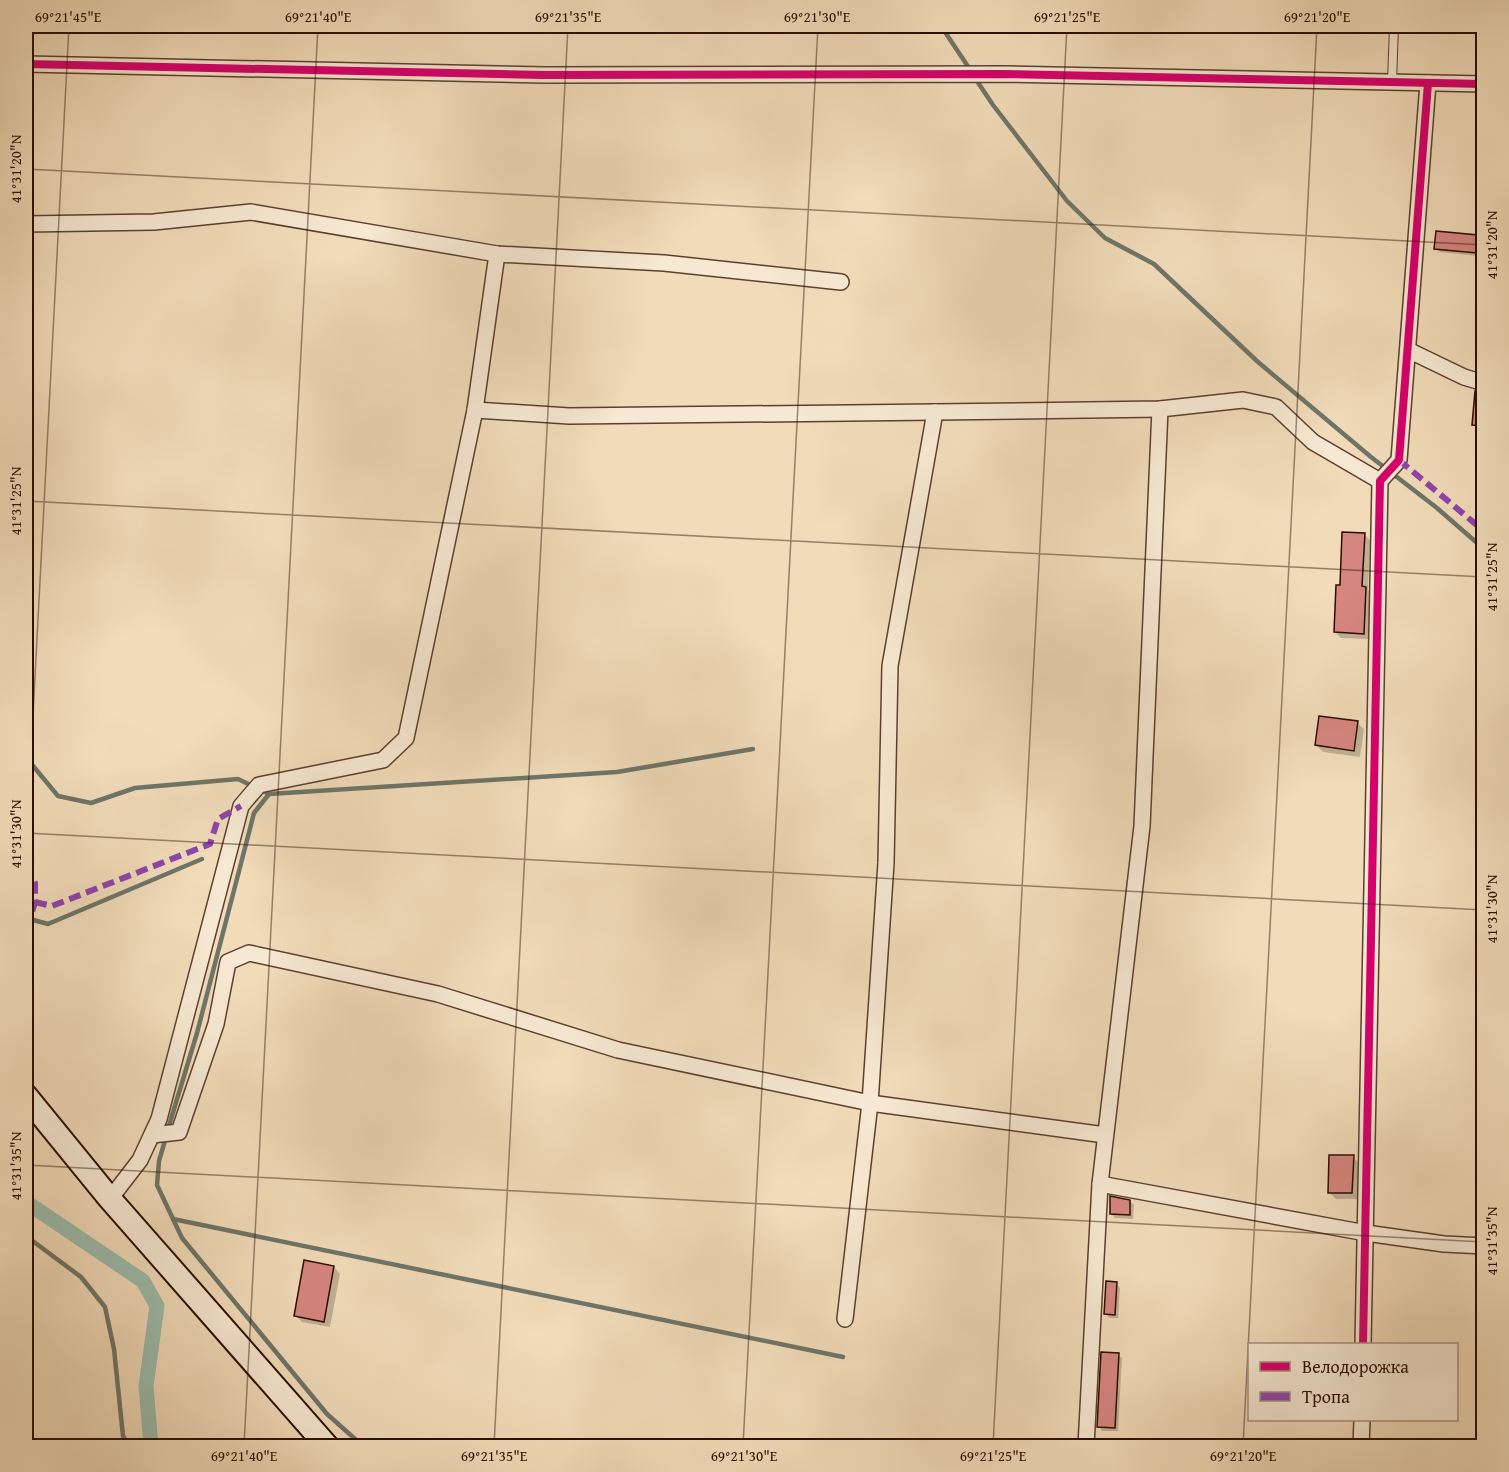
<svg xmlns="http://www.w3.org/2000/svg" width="1509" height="1472" font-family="'Gentium Book Plus',serif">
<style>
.shadow{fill:#0003}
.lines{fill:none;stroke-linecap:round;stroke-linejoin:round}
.stream{stroke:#6e7568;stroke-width:4.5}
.canal{stroke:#9bbbac;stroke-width:15}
.building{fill:#d68680;stroke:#2b0d01;stroke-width:1.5}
.lane-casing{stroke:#5c402f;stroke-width:10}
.street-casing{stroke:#5c402f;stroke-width:18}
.secondary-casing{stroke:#2b0d01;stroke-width:26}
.lane{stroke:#f6e8d2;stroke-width:8}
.street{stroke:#f6e8d2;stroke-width:15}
.secondary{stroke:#f6e8d2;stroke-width:22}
.quiet{stroke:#8e44ad;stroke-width:6;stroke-dasharray:12 6;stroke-linecap:butt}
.cycleway-casing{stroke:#f6e8d2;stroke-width:11}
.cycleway{stroke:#d6006c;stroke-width:8}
.ticks{fill:none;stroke:#2b0d01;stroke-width:1.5;stroke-opacity:0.45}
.neatline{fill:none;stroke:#2b0d01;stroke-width:2}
.ticks-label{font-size:15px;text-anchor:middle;fill:#2b0d01}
</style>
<rect width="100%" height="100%" fill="#f1dbb9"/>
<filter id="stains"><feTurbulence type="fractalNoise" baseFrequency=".00333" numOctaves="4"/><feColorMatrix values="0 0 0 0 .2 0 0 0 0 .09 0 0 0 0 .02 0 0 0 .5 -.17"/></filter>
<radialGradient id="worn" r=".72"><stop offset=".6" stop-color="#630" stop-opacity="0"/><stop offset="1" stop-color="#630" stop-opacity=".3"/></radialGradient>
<g class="shadow">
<path d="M1477,237L1481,241L1480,256L1440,252L1436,248Z"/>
<path d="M1484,404V429H1478L1474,425Z"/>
<path d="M1364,534L1370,540L1368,590L1371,594L1369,639L1341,638L1335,632L1342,587Z"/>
<path d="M1357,723L1364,729L1360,757L1323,752L1316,745Z"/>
<path d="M1353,1157L1359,1164L1358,1199H1336L1329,1192Z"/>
<path d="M1130,1201L1134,1205L1133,1219L1115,1218L1111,1214Z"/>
<path d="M334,1267L340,1274L330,1327L302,1322L295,1315Z"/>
<path d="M1116,1283L1120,1288L1118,1318H1110L1105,1314Z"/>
<path d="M1118,1355L1122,1358L1118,1431H1102L1099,1427Z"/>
</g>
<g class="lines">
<g class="stream">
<path d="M941,26L971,71"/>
<path d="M975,78L993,105L1067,201L1105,238L1154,264L1258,362L1371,457L1437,508L1484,549"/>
<path d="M26,758L29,761L58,796L91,803L135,788L238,779L269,794L617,772L753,749"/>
<path d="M26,918L48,924L202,859"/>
<path d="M168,1129L197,1033L254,813L269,794"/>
<path d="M166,1137L159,1161L157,1185L182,1238L327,1414L363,1446"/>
<path d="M173,1219L843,1357"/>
<path d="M26,1236L81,1277L105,1307L114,1349L123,1436L129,1446"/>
</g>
<path class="canal" d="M26,1202L143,1281L157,1306L146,1386L151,1446"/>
</g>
<g class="building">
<path d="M1436,231L1478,235L1477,253L1434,249Z"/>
<path d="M1475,391L1484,392V426L1472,425Z"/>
<path d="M1342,532L1365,533L1362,586L1366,587L1364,634L1334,632L1336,585H1340Z"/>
<path d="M1319,716L1358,721L1354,751L1315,745Z"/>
<path d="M1329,1155H1354L1352,1193H1328Z"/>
<path d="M1110,1196L1130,1200V1215L1110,1214Z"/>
<path d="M304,1260L334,1266L324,1322L294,1316Z"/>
<path d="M1106,1281L1117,1282L1115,1315L1104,1314Z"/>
<path d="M1101,1352L1119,1353L1115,1428L1097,1427Z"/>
</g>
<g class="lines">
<g class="lane-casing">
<path id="lane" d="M1392,82L1394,26"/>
</g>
<g class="street-casing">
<g id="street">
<path d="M26,64L544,75L1004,74L1484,84"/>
<path d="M26,224L154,222L251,212L497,254L664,263L841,282"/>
<path d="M1408,350L1464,377L1484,383"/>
<path d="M475,410L569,416L935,412L1160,409L1243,400L1276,407L1313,442L1380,481"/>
<path d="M152,1135L179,1132L216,1024L228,962L249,953L438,994L618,1050L870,1103L1105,1135"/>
<path d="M1100,1184L1366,1233L1444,1244L1484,1246"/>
<path d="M110,1199L140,1160L159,1119L241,806L259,785L383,760L406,738L475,410L497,254"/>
<path d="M845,1319L870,1103L886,863L890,666L935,412"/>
<path d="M1363,1344L1380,481L1399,460L1428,83"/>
<path d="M1086,1446L1100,1184L1142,826L1160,409"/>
<path d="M1361,1446L1362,1420"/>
</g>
</g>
<g class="secondary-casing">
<path id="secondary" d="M26,1096L110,1199L327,1446"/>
</g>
<use href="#lane" class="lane"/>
<use href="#street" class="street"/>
<use href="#secondary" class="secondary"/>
<g class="quiet">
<path d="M1399,460L1484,531"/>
<path d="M26,866L35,883V902L26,933"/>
<path d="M35,902L52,906L210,844L218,819L241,806"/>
</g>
<g class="cycleway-casing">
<g id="cycleway">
<path d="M26,64L544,75L1004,74L1484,84"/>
<path d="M1363,1344L1380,481L1399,460L1428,83"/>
</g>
</g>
<use href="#cycleway" class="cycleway"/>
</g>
<path class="ticks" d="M26,169L1484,245M26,501L1484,577M26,833L1484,910M26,849L69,26M26,1165L1484,1242M244,1446L318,26M494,1446L568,26M743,1446L818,26M993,1446L1067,26M1243,1446L1317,26"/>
<rect width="1509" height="1472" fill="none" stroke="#f1dbb9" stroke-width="66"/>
<rect x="1248" y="1343" width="210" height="78" fill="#f6e8d2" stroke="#a5907e" stroke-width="1.5"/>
<rect x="1260" y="1362" width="30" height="9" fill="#d6006c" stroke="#a5907e" stroke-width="1.5"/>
<text x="1302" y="1373" font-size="18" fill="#2b0d01">Велодорожка</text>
<rect x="1260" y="1392" width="30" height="9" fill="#8e44ad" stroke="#a5907e" stroke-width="1.5"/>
<text x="1302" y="1403" font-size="18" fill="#2b0d01">Тропа</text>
<rect x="33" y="33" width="1443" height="1406" class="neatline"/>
<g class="ticks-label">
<text x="68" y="22">69°21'45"E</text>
<text x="318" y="22">69°21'40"E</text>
<text x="568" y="22">69°21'35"E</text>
<text x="817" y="22">69°21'30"E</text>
<text x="1067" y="22">69°21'25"E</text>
<text x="1317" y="22">69°21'20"E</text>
<text transform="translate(16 169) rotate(-90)" y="5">41°31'20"N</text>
<text transform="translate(1492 245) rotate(-90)" y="5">41°31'20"N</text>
<text transform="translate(16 501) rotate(-90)" y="5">41°31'25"N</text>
<text transform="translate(1492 577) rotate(-90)" y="5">41°31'25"N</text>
<text transform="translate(16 834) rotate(-90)" y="5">41°31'30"N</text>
<text transform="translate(1492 909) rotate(-90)" y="5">41°31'30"N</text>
<text transform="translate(16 1166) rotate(-90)" y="5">41°31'35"N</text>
<text transform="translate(1492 1241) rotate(-90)" y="5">41°31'35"N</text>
<text x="244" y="1461">69°21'40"E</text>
<text x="494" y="1461">69°21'35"E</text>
<text x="744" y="1461">69°21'30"E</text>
<text x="993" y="1461">69°21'25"E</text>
<text x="1243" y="1461">69°21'20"E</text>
</g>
<rect width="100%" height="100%" filter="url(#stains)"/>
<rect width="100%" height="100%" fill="url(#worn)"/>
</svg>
